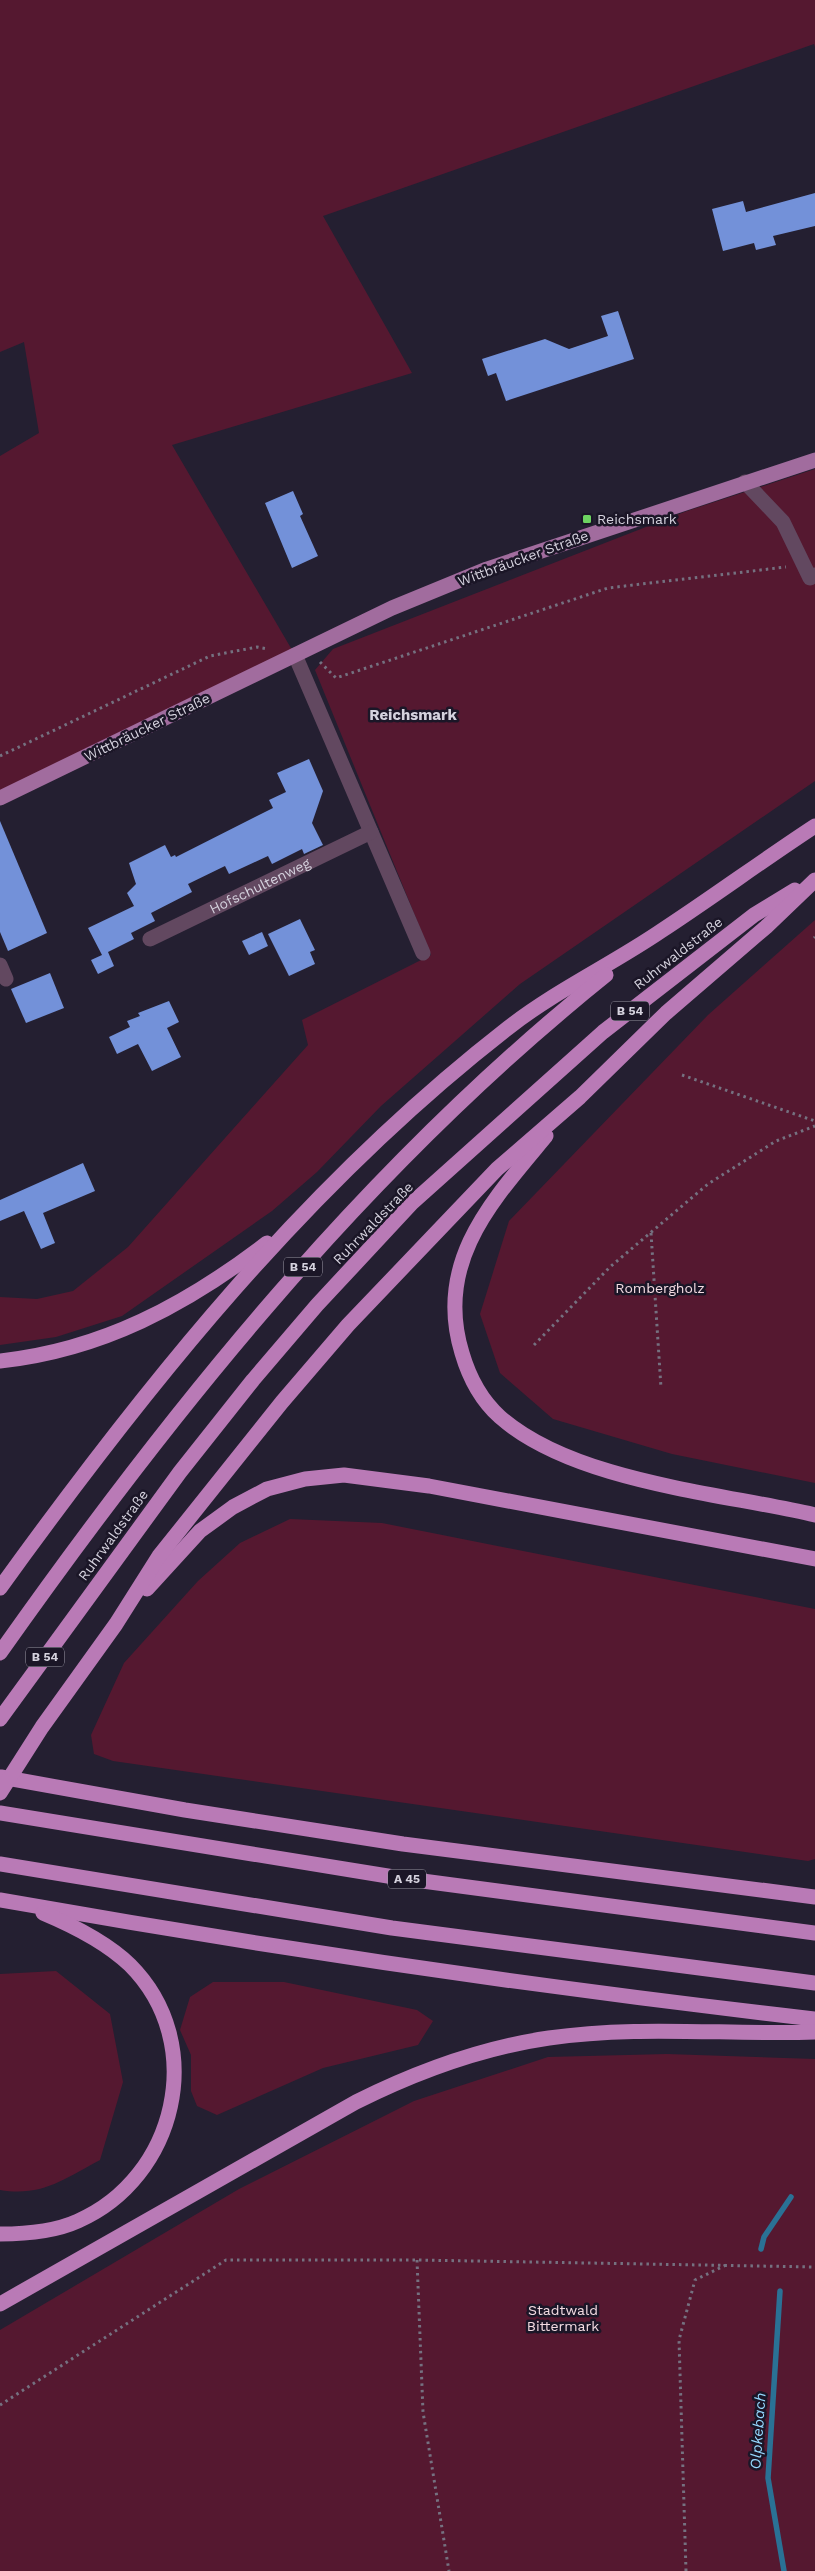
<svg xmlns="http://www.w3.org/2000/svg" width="815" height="2571" font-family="'Work Sans',sans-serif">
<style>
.green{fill:#551830}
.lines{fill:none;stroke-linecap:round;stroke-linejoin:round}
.stream{stroke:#2a7195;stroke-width:5.5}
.building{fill:#7391d9}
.path{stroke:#757180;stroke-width:3;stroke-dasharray:2.5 4;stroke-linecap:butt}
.minor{stroke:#624860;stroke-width:15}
.major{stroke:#a16c9e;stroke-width:15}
.highway{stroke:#b97ab6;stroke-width:15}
.poi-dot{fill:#6dd361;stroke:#1b1627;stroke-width:2}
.labels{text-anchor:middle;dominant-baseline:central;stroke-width:5;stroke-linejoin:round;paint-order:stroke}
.shield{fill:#1b1627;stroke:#9d9aa7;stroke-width:1}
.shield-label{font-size:12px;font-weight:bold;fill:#d5d2de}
.poi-label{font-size:14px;fill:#d5d2de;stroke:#1b1627;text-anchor:start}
.street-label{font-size:14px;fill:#d5d2de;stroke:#1b1627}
.park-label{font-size:14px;fill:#f4dbe2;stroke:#1b1627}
.neighbourhood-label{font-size:15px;font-weight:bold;fill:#d5d2de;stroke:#1b1627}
.water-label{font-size:15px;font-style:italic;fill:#96d8fe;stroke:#1b1627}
</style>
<rect width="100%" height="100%" fill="#241f31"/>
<g class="green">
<path d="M0,0H815V47L814,44L323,216L412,373L172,445L295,655L0,798V456L39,433L24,342L0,352Z"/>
<path d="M815,469V781L520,984L381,1106L317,1172L272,1211L122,1316L56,1337L0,1345V1297L37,1299L73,1291L128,1247L308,1045L302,1020L431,955L315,670L333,649L687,511Z"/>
<path d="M815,920V1483L672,1454L553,1419L500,1373L480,1314L509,1221L708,1015Z"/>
<path d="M290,1519L382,1523L815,1609V1859L808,1861L113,1761L94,1754L91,1735L124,1663L198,1581L240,1543Z"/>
<path d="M56,1971L110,2014L123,2082L100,2160C64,2179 42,2197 0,2190V1974Z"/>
<path d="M213,1982H284L417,2010L433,2021L418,2045L323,2068L217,2115L197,2106L191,2091V2055L180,2030L190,1997Z"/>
<path d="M667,2054L815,2059V2571H0V2330L239,2189L414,2101L548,2057Z"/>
</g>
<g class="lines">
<g class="stream">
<path d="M761,2249L764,2237L791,2197"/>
<path d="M780,2291L768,2478L784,2571"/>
</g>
</g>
<g class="building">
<path d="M815,193V226L773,236L776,245L756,250L754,243L723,251L712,209L743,201L746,212Z"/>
<path d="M618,311L634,359L506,401L496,373L488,376L482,359L545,339L569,349L608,336L601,316Z"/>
<path d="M293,491L303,514L300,516L318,556L292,568L265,503Z"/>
<path d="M309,759L323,791L312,823L323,845L304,854L302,849L272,864L268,856L229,874L225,866L188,884L192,892L151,913L155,921L131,933L134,939L108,952L114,966L98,974L91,960L102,955L88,928L134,906L127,893L136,884L129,863L165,845L171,857L175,855L176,857L273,808L269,800L286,792L277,773Z"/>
<path d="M0,821L47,933L8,951L0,932Z"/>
<path d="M300,919L315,950L310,952L315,964L289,976L268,934Z"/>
<path d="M262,932L268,946L249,955L242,941Z"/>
<path d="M50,973L64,1008L26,1023L11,989Z"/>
<path d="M169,1001L179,1022L167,1028L181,1057L152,1071L138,1044L117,1054L109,1037L130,1027L127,1021L140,1016L138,1013Z"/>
<path d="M83,1163L95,1191L43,1213L55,1243L41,1249L24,1211L0,1221V1200Z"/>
</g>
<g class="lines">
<g class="path">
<path d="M320,662L336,678L608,588L786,567"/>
<path d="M0,756L210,656L257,647L268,649"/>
<path d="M814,938L815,937"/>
<path d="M682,1075L815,1121"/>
<path d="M651,1233L661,1388"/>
<path d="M534,1345L610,1267L708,1184L776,1141L815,1126"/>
<path d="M417,2260L423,2412L449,2571"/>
<path d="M0,2405L226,2260H417L815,2267"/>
<path d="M686,2571L679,2340L695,2280L726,2265"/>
</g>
<g class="minor">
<path d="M745,482L783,522L810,578L815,575"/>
<path d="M295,655L423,953"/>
<path id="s1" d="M150,939L371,832"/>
<path d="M0,965L6,979"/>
</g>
<path class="major" d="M0,798L392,608L487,569L815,460"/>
<g class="highway">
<path d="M546,1136C492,1201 434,1262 462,1353C469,1377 481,1400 500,1417C574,1482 721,1493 815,1515"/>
<path d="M0,1361C102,1350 186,1305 267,1243"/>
<path d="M0,1588C148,1383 307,1184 508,1028C555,991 611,965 661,931C713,897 763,860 815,826"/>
<path d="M147,1589L200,1531L233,1507L267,1489L305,1479L344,1475L429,1486L815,1559"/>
<path d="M0,1653C175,1405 369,1165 606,975"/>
<path d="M0,1719L180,1472L253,1380L317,1305L412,1203L603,1032L754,915L795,890"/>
<path d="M1,1777L185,1810L403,1844L815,1897"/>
<path d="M0,1793L42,1727L116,1624L159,1556L282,1402L348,1325L497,1169L580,1097L666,1013L766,927L815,880"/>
<path d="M0,1813L400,1878L815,1933"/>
<path d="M0,1864L392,1928L815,1983"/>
<path d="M0,1900C271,1948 542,1988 815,2019"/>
<path d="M0,2234C26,2234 54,2232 78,2221C176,2178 209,2044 130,1965C106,1942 74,1926 43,1913"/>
<path d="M0,2304L356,2102C418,2071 480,2048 549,2038C637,2025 727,2035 815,2032"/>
</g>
</g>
<rect class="poi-dot" x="582" y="514" width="10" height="10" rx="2.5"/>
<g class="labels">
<g class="shield">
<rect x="611" y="1001.5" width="38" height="19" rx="4"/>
<rect x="284" y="1257.5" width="38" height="19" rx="4"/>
<rect x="26" y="1647.5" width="38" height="19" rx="4"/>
<rect x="388" y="1869.5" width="38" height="19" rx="4"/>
</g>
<g class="shield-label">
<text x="630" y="1011">B 54</text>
<text x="303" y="1267">B 54</text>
<text x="45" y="1657">B 54</text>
<text x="407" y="1879">A 45</text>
</g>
<g class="poi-label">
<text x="597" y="519">Reichsmark</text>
</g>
<g class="street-label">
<text transform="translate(523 558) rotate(-20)">Wittbräucker Straße</text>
<text transform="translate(147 727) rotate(-26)">Wittbräucker Straße</text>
<text stroke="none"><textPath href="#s1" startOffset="122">Hofschultenweg</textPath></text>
<text transform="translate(678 953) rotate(-38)">Ruhrwaldstraße</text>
<text transform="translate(373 1223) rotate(-46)">Ruhrwaldstraße</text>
<text transform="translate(113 1535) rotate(-54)">Ruhrwaldstraße</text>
</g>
<g class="park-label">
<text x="660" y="1288">Rombergholz</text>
<text x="563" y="2310">Stadtwald<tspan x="563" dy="16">Bittermark</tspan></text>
</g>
<g class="neighbourhood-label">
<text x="413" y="715">Reichsmark</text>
</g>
<g class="water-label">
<text transform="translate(758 2431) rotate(-86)">Olpkebach</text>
</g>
</g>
</svg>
